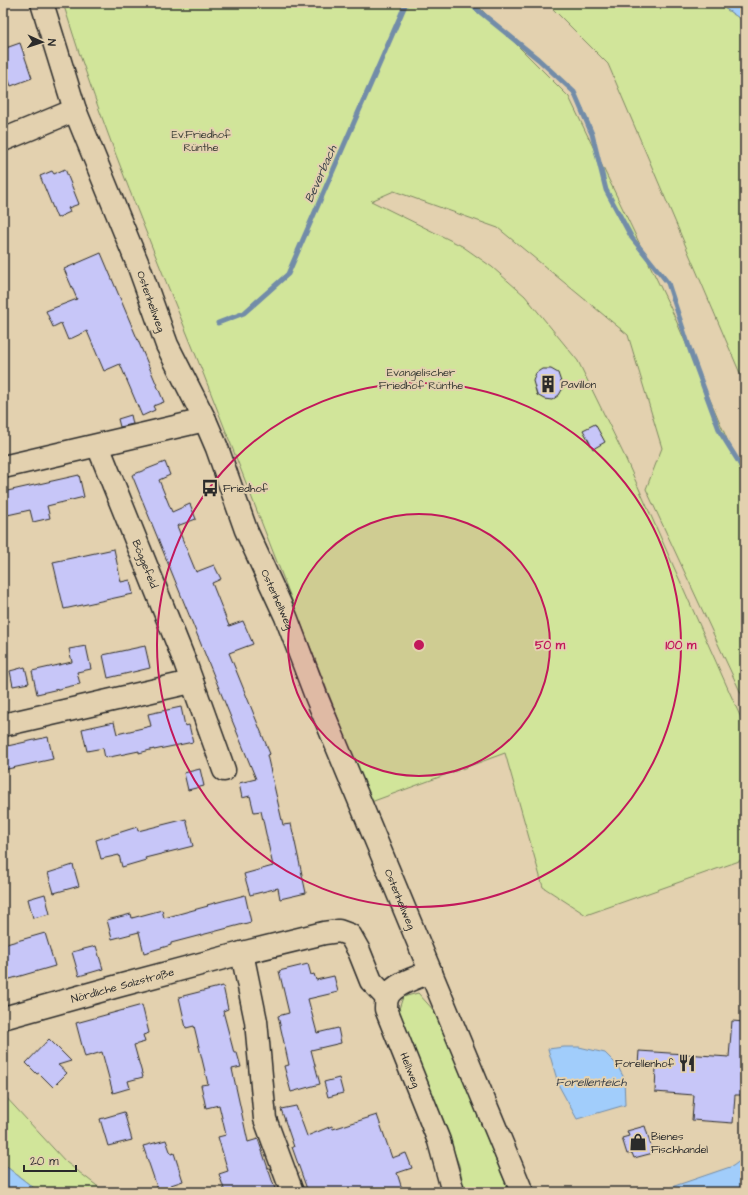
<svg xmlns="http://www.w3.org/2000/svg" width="748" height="1195" font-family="'Architects Daughter',sans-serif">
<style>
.green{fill:#d1e59a;stroke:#7e8862}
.water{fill:#a1cdfb;stroke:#728ca8}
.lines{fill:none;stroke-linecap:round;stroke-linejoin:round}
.stream{stroke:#728ca8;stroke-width:5}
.building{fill:#c7c6f8;stroke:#2b2b2b}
.minor-casing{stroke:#2b2b2b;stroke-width:25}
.major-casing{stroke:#2b2b2b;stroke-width:25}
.minor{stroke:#e3d1af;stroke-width:22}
.major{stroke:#e3d1af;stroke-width:22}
.ring{fill:none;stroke:#c2185b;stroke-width:2}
.labels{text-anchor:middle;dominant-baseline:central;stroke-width:4;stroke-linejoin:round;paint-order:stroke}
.park-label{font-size:11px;fill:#3c3e36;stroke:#e3d1af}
.street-label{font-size:11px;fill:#2b2b2b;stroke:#e3d1af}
.poi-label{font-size:11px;fill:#2b2b2b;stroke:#e3d1af;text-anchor:start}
.water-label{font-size:12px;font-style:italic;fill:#3d434a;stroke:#e3d1af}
.centre{fill:#c2185b;stroke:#e3d1af;stroke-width:2}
.ring-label{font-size:12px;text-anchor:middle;font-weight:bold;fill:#c2185b;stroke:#e3d1af;stroke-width:4;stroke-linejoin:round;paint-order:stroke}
</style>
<rect width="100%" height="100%" fill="#e3d1af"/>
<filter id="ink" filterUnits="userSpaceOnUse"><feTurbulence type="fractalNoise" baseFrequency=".025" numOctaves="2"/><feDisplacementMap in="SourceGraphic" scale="8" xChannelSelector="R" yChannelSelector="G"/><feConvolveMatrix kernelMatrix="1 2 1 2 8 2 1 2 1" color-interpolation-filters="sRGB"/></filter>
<g filter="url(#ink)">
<g class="green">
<path d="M63,3H475L569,97L672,311L745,481V702L646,489L662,448L628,335L498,228L394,191L371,201L462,246L492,267L525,296L578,361L624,455L745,727V859L586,915L543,887L505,753L371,802C315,659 259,516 203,373C154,251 102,129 63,3Z"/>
<path d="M547,3H717L745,22V385L608,64Z"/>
<path d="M418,993L436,1013L509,1192H465L459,1165L404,1022L398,1012L403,997Z"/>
<path d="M3,1094L66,1162L105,1192H39L3,1164Z"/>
</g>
<g class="water">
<path d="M717,3H745V22Z"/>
<path d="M564,1047H579L605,1053L617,1065L624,1078L625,1105L577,1119L559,1086L548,1049Z"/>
<path d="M745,1157V1192H657L733,1166Z"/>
<path d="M3,1164L39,1192H3Z"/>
</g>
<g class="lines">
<g class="stream">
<path d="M469,3L538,59L574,92L592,134L606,190L632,238L668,283L692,356L720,432L745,472"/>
<path d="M218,323L244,313L288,274L406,3"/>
</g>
</g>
<g class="building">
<path d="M20,43L32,78L11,86L3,64V49Z"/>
<path d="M65,169L79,204L68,208L70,212L57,218L40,176L52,171L54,174Z"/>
<path d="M101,253L164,402L153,406L155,410L142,416L120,364L104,371L87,331L68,340L61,323L53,327L46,311L77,299L64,269Z"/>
<path d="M542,369H551L558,373L563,388L559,395L552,400L544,399L537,395L533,381L536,373Z"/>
<path d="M131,415L133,424L120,427L118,419Z"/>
<path d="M595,424L605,442L593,449L583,430Z"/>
<path d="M165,462L170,475L159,480L172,512L190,504L196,519L177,526L196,572L214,565L221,579L212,583L229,626L243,621L253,644L229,653L270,754L267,755L283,825L291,824L306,893L280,899L278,888L250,895L244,874L273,866L261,811L254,812L250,796L242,798L239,783L256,779L132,475Z"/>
<path d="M79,475L84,497L47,506L50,518L33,522L30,510L3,516V492Z"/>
<path d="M114,549L121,582L130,580L133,594L64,609L53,562Z"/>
<path d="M86,646L91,669L77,672L80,684L37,694L32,671L72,662L69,649Z"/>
<path d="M145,646L150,668L108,678L103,655Z"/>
<path d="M25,667L29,683L13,686L10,671Z"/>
<path d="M181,707L185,726L189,725L193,742L154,750V749L139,753V751L105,758L103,748L87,751L82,729L114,722L117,734L151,726L148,714Z"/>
<path d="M48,737L53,759L3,770V747Z"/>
<path d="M200,769L204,786L188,790L184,773Z"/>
<path d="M186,819L193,846L145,858L146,860L122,867L119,855L101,859L96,840L137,827L138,831Z"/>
<path d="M73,865L79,886L54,893L48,873Z"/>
<path d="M45,894L50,914L33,918L28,899Z"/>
<path d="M245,895L251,922L171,943V945L144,953L139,932L112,939L107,920L131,914L132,918L162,910L164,918L208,906L207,905Z"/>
<path d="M45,933L55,966L3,981V945Z"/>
<path d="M96,946L103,969L79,976L72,952Z"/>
<path d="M308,964L311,975L314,974L316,980L334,976L338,992L308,999L317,1033L338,1028L341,1043L311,1050L320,1084L291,1092L284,1066L289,1065L278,1016L289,1013L279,971Z"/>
<path d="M223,986L228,1009L223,1011L234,1053H237L241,1067L232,1069L248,1142L258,1139L276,1192H225L219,1174L228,1171L218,1137L226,1135L219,1105L206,1108L201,1085L208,1084L194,1026L186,1028L179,997Z"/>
<path d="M142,1005L149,1033L143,1035L145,1042L134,1045L143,1077L128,1081L130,1088L113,1093L102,1052L85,1057L76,1023Z"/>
<path d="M732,1021L745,1022V1095H735L733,1123L692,1120L694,1095L655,1092L656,1067L638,1065L639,1051L729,1057Z"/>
<path d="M49,1039L71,1061L58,1065L67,1073L53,1087L39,1073L37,1074L26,1063Z"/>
<path d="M339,1078L343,1093L328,1097L324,1082Z"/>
<path d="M296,1106L307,1136L332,1126L333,1129L377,1115L392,1158L406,1153L412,1168L397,1173L403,1192H308L292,1147H294L281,1109Z"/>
<path d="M124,1112L132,1140L108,1146L100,1119Z"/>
<path d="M645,1126L653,1153L634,1158L632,1153L627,1154L622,1138L629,1136L627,1131Z"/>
<path d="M166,1140L171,1154L174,1153L183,1181L171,1185L168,1191L162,1188L158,1190L143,1146Z"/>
</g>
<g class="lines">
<g class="minor-casing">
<g id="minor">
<path d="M3,140L75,110"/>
<path id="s1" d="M98,446L185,662L224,770"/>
<path d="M3,467L205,420"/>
<path d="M3,725L191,682"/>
<path d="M242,953L256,1021L265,1119L292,1192"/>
<path id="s2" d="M431,972C418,977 395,983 388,996C386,1000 386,1005 386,1009L439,1141L453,1192"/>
<path id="s3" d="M3,1018L118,986L242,953L324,933L339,931L350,935L359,951L371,981L387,998"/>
</g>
</g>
<g class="major-casing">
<g id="major">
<path id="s4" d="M42,3L75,110L139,267L167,345L205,420L217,448L246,530L286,617L316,696L522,1192"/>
</g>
</g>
<use href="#minor" class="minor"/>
<use href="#major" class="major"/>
</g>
</g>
<circle cx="419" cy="645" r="131" fill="#c2185b" fill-opacity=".12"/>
<g class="ring">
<circle cx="419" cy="645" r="131"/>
<circle cx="419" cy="645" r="262"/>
</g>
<defs>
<g id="building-bare" transform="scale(1.38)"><path d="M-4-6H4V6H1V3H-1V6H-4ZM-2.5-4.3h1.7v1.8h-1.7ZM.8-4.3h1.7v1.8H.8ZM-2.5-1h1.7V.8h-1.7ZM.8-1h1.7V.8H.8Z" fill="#2b2b2b" stroke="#e3d1af" stroke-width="2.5" paint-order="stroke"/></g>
<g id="bus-bare" transform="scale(1.38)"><path d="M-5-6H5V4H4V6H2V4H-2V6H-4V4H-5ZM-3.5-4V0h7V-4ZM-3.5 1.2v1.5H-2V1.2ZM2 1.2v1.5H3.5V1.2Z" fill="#2b2b2b" stroke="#e3d1af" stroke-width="2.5" paint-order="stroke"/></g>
<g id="restaurant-bare" transform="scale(1.38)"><path d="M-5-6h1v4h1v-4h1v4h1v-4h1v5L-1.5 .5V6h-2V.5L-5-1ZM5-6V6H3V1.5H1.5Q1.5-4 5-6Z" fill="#2b2b2b" stroke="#e3d1af" stroke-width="2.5" paint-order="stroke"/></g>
<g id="shop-bare" transform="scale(1.38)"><path d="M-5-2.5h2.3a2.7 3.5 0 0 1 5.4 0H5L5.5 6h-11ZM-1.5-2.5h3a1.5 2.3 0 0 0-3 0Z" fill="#2b2b2b" stroke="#e3d1af" stroke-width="2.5" paint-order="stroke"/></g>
</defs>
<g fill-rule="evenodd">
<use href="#building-bare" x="548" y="384"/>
<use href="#bus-bare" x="210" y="488"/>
<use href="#restaurant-bare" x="687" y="1063"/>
<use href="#shop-bare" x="638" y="1142"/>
</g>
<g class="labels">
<g class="park-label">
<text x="201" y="134">Ev.Friedhof<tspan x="201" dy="13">Rünthe</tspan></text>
<text x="421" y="372">Evangelischer<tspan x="421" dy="13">Friedhof Rünthe</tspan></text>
</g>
<g class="street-label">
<text stroke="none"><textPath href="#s4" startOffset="318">Ostenhellweg</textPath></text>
<text stroke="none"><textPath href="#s1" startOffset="127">Böggefeld</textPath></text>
<text stroke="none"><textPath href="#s4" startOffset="642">Ostenhellweg</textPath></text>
<text stroke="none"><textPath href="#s4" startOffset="966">Ostenhellweg</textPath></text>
<text stroke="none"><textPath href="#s3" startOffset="124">Nördliche Salzstraße</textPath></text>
<text stroke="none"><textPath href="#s2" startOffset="129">Hellweg</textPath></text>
</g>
<g class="poi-label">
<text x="561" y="384">Pavillon</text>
<text x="223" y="488">Friedhof</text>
<text x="674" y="1063" text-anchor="end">Forellenhof</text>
<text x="651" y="1136">Bienes<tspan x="651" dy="13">Fischhandel</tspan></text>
</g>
<g class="water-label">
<text transform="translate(321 174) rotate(-66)">Beverbach</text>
<text x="591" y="1082">Forellenteich</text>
</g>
</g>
<circle cx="419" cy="645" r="6" class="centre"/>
<g class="ring-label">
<text x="550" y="649">50 m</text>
<text x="681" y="649">100 m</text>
</g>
<rect width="748" height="1195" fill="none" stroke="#e3d1af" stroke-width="16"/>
<rect x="8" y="8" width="732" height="1179" fill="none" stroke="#2b2b2b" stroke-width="1.5" filter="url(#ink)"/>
<g transform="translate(42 42) rotate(93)" stroke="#e3d1af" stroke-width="3" paint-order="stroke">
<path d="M0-3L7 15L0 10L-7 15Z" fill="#2b2b2b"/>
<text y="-6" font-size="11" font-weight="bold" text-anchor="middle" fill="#2b2b2b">N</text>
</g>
<path d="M24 1165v6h52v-6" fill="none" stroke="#2b2b2b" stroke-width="2"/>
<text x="30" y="1165" font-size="12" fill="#2b2b2b" stroke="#e3d1af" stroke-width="3" paint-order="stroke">20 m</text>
</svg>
